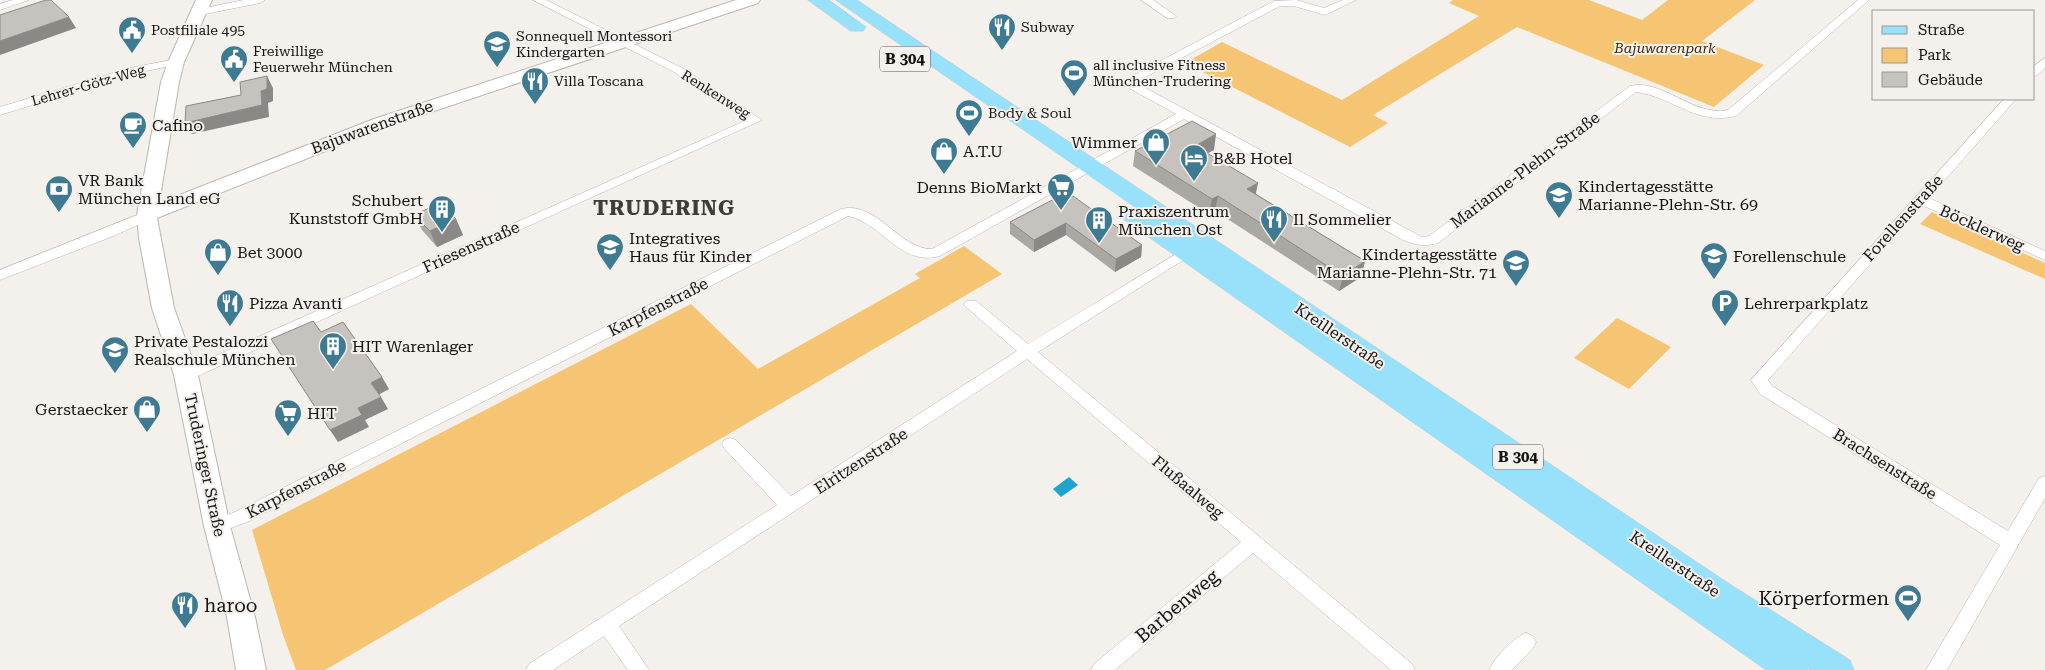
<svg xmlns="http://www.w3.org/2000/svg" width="2045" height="670" font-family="'Roboto Serif',serif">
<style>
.green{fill:#f6c573}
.water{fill:#1fa4cd}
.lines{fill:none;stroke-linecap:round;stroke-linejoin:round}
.street-casing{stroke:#bab7b2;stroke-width:1}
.secondary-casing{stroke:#bab7b2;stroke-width:2}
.primary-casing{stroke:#cccbcb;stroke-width:1}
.street{fill:#fff;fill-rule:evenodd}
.secondary{fill:#fff;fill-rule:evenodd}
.primary{fill:#98e1fb;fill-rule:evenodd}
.wall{fill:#aaa8a3}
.shaded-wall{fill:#8b8885}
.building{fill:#c6c3be;stroke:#8b8885}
.labels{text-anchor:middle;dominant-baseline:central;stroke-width:4;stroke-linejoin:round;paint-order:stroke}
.far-poi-label{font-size:14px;fill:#161413;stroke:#f4f0eb;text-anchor:start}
.far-park-label{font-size:14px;font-style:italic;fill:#3e2a03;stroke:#f4f0eb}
.far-street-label{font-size:14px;fill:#161413;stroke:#f4f0eb}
.shield{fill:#f4f0eb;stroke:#595654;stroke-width:1}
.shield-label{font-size:15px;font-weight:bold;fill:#161413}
.poi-label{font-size:16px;fill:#161413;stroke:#f4f0eb;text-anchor:start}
.street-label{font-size:16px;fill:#161413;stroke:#f4f0eb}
.near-poi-label{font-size:19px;fill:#161413;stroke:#f4f0eb;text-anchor:end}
.near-street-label{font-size:19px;fill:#161413;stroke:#f4f0eb}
.district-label{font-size:21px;font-weight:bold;letter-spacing:1px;fill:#3f3d39;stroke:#f4f0eb}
</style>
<rect width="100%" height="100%" fill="#f4f0eb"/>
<g class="green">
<path d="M1453,0H1589L1642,20L1668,0H1755L1702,41L1764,65L1714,107L1517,27L1373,115L1388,123L1350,147L1185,63L1222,42L1342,100L1479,16L1449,3Z"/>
<path d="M1932,212L2045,263V279L1920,224Z"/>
<path d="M964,246L1002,274L325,670H296L283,635L252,530L691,304L758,369L920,278L915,274Z"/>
<path d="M1617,318L1671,347L1629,389L1574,358Z"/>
</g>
<path class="water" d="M1069,477L1078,485L1061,497L1053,489Z"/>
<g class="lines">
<g class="street-casing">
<g id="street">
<path d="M13,0H29L0,10V4Z"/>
<path d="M244,0H265L260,3L200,15L195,12L200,9Z"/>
<path d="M533,0H546L682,68L762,120L191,379H181L178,375L181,371L747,120L674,72Z"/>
<path d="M1141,0H1153L1176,16L1175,18H1167Z"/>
<path d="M1296,0L1324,8L1343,0H1356L1325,15L1294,6H1280L1138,81V84L1422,237L1429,236L1630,86C1662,78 1693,117 1728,110L1858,0H1869L1736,116C1696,126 1674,97 1636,92L1438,243C1424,247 1416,245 1403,240L1184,119L940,256C900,267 882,223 848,216L247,522L217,533L211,531L208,526L211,521L235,512L841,209C877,200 898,249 932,249L1176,114L1129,88L1125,82L1130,77L1274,1Z"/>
<path d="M2045,58V68L2038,75L2034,76V66Z"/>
<path d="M176,59L180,60V64L136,73L0,115V107L130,68Z"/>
<path d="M2004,99H2016L1929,198L2045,251V260L1922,205L1768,380L1772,386L2008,531L2039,478L2045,476V498L1947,670H1926L2000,545L1760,394L1751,380Z"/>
<path d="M147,211L154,215L152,218L116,235L0,280V270Z"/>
<path d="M1186,248L1191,249L1193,252L1191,255L1038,352L1412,664L1415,670H1391L1253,553L1115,670H1091L1094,664L1241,542L1027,359L619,626L649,670H628L604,636L553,670H526L529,664L777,505L724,448L722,444L724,440L730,438L736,440L791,496L1017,351L966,307L964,304L966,301H976L1028,344Z"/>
<path d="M1526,633L1533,636L1536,642L1533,648L1512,670H1489C1495,657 1513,638 1526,633Z"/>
</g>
</g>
<g class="secondary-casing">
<path id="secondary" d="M196,0H212L184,62L179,82L159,203L374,119L736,0H760L758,3L386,127L157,218L174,308L198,375L230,526L255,617L266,670H236L227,617L204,526L174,375L152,308L139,238L137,215L161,82L168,62Z"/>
</g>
<g class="primary-casing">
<g id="primary">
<path d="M808,0H829L866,27L863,31H851Z"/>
<path d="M836,0H857L1728,583L1850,660L1854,670H1811L1807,668L1808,670H1766L1123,219L1120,214L1123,209L1136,208Z"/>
</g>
</g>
<use href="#street" class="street"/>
<use href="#secondary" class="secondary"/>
<use href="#primary" class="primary"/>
</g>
<g class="wall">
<path d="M1214,150L1207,153L1256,194L1365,261L1361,277L1339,291L1215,211L1209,214L1133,166L1135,151Z"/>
<path d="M1060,196L1142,245L1141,257L1115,272L1066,235L1034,252L1010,234V222Z"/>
<path d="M414,215L456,219L463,235L437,247L422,230Z"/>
</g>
<g class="shaded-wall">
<path d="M69,17L76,28L0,55V41Z"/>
<path d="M267,76L273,88V101L268,103L269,117L192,134L185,123L261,91Z"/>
<path d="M1216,134L1214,150L1193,161L1195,146Z"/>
<path d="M1258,183L1255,198L1247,189Z"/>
<path d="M1218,196L1215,211L1209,214L1212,199Z"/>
<path d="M456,219L463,235L437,247L430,231Z"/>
<path d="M1066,223V235L1034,252V240Z"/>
<path d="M1142,245L1141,257L1115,272L1116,259Z"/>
<path d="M1365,261L1361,277L1339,291L1343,276Z"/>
<path d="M382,377L389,389L378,395L371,383Z"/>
<path d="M381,397L388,409L365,420L369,427L338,442L330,430L358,408Z"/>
</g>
<g class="building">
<path d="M46,0H51L69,17L0,41V15Z"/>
<path d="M267,76V89L261,91L262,105L185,123L186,106L241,95L240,82Z"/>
<path d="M1192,121L1216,134L1195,146L1258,183L1247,189L1365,261L1343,276L1218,196L1212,199L1135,151Z"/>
<path d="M1060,196H1073L1142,245L1116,259L1066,223L1034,240L1010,222Z"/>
<path d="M440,203L456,219L430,231L414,215Z"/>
<path d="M313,321L321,332L343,322L382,377L371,383L381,397L358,408L362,415L330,430L271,339Z"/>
</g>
<defs>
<g id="restaurant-pin" transform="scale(1.4375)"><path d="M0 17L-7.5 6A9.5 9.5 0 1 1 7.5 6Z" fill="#3e7b92" stroke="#f4f0eb"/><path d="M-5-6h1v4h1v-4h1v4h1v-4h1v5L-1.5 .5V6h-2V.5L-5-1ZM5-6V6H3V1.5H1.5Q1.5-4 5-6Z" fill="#fff"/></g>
<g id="civic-pin" transform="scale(1.4375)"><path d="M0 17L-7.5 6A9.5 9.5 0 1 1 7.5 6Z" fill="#3e7b92" stroke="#f4f0eb"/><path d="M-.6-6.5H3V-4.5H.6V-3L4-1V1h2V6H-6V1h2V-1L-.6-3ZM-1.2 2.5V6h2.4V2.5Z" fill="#fff"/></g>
<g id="school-pin" transform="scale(1.4375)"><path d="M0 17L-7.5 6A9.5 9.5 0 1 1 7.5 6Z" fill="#3e7b92" stroke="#f4f0eb"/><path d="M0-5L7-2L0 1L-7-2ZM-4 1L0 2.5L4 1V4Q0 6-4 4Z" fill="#fff"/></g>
<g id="stadium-pin" transform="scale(1.4375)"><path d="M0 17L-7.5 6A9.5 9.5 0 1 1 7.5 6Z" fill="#3e7b92" stroke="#f4f0eb"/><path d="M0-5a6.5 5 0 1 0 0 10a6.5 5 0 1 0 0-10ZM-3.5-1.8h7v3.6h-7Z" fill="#fff"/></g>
<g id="cafe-pin" transform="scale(1.4375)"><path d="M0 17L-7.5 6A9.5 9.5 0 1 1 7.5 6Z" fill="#3e7b92" stroke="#f4f0eb"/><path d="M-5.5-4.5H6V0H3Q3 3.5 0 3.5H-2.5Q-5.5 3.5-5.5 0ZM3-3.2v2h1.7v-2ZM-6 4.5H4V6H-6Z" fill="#fff"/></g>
<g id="shop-pin" transform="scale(1.4375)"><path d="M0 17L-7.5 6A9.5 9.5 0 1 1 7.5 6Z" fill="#3e7b92" stroke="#f4f0eb"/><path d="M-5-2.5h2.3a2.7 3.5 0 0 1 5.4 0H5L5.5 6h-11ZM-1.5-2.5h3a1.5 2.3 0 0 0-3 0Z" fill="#fff"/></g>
<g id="hotel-pin" transform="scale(1.4375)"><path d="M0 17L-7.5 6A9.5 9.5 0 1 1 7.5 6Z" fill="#3e7b92" stroke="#f4f0eb"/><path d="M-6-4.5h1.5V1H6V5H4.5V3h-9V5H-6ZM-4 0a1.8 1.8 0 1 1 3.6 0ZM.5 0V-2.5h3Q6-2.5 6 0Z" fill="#fff"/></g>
<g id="supermarket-pin" transform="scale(1.4375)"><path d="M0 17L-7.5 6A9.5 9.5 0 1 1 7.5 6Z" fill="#3e7b92" stroke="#f4f0eb"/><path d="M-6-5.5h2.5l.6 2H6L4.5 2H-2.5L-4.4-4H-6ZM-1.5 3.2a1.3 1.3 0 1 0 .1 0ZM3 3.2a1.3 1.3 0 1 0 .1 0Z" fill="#fff"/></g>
<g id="bank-pin" transform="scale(1.4375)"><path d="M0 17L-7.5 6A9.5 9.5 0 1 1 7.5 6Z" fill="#3e7b92" stroke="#f4f0eb"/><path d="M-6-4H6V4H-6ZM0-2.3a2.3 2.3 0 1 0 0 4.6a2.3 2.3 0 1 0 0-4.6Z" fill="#fff"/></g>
<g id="building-pin" transform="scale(1.4375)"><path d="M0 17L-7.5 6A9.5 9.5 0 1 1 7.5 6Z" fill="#3e7b92" stroke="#f4f0eb"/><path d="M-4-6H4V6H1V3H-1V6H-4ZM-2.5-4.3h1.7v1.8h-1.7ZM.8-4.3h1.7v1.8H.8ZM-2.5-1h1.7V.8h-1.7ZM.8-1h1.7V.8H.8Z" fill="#fff"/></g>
<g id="parking-pin" transform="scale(1.4375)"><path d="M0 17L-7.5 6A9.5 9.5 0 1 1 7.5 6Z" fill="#3e7b92" stroke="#f4f0eb"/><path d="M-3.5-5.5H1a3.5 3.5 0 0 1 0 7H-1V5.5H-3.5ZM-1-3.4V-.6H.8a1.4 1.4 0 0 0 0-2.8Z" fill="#fff"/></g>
</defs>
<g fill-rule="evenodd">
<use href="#restaurant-pin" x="1002" y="27"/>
<use href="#civic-pin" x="132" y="30"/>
<use href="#school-pin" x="497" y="44"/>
<use href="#civic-pin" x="234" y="59"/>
<use href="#stadium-pin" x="1074" y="73"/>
<use href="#restaurant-pin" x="535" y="81"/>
<use href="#stadium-pin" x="969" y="113"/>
<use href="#cafe-pin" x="133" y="125"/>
<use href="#shop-pin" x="1156" y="142"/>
<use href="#shop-pin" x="944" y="151"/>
<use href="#hotel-pin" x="1194" y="158"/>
<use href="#supermarket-pin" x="1061" y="187"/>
<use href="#bank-pin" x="59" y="189"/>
<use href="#school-pin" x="1559" y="195"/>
<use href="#building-pin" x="442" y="209"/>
<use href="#restaurant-pin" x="1274" y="219"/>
<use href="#building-pin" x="1099" y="220"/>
<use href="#school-pin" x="610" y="247"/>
<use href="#shop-pin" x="218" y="252"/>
<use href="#school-pin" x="1714" y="256"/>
<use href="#school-pin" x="1516" y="263"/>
<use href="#restaurant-pin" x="230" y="303"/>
<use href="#parking-pin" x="1725" y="303"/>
<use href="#building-pin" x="333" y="346"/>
<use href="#school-pin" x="115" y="350"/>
<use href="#shop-pin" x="147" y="409"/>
<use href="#supermarket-pin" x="288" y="413"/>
<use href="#stadium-pin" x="1908" y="598"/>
<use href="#restaurant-pin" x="185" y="605"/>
</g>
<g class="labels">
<g class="far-poi-label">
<text x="1021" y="27">Subway</text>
<text x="151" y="30">Postfiliale 495</text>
<text x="516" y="36">Sonnequell Montessori<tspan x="516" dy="16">Kindergarten</tspan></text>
<text x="253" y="51">Freiwillige<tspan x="253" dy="16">Feuerwehr München</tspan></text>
<text x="1093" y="65">all inclusive Fitness<tspan x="1093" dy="16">München-Trudering</tspan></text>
<text x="554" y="81">Villa Toscana</text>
<text x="988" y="113">Body &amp; Soul</text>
</g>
<g class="far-park-label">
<text x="1665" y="48">Bajuwarenpark</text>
</g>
<g class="far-street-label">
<text transform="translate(88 85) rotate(-16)">Lehrer-Götz-Weg</text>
<text transform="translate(716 94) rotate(32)">Renkenweg</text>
</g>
<g class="shield">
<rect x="880" y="46.5" width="50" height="25" rx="4"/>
<rect x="1493" y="444.5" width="50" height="25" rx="4"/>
</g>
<g class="shield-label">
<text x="905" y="59">B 304</text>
<text x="1518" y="457">B 304</text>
</g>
<g class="poi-label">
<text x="152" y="125">Cafino</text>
<text x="1137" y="142" text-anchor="end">Wimmer</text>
<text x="963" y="151">A.T.U</text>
<text x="1213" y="158">B&amp;B Hotel</text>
<text x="78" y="180">VR Bank<tspan x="78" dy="18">München Land eG</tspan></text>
<text x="1578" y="186">Kindertagesstätte<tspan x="1578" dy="18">Marianne-Plehn-Str. 69</tspan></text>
<text x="1042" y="187" text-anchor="end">Denns BioMarkt</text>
<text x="423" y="200" text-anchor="end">Schubert<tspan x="423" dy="18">Kunststoff GmbH</tspan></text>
<text x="1118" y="211">Praxiszentrum<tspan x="1118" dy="18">München Ost</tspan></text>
<text x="1293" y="219">Il Sommelier</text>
<text x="629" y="238">Integratives<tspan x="629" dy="18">Haus für Kinder</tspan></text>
<text x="237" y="252">Bet 3000</text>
<text x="1497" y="254" text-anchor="end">Kindertagesstätte<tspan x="1497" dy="18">Marianne-Plehn-Str. 71</tspan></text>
<text x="1733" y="256">Forellenschule</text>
<text x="249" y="303">Pizza Avanti</text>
<text x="1744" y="303">Lehrerparkplatz</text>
<text x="134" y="341">Private Pestalozzi<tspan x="134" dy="18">Realschule München</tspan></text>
<text x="352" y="346">HIT Warenlager</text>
<text x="128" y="409" text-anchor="end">Gerstaecker</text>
<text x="307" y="413">HIT</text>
</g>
<g class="street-label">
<text transform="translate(372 127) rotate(-20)">Bajuwarenstraße</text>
<text transform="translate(1525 170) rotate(-37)">Marianne-Plehn-Straße</text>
<text transform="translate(1903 218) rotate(-48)">Forellenstraße</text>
<text transform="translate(1982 228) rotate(24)">Böcklerweg</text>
<text transform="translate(471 247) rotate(-24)">Friesenstraße</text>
<text transform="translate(658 307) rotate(-27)">Karpfenstraße</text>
<text transform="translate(1340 336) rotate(34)">Kreillerstraße</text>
<text transform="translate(861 461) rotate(-33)">Elritzenstraße</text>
<text transform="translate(1885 464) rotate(32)">Brachsenstraße</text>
<text transform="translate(205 465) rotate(78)">Truderinger Straße</text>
<text transform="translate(1188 487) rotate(40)">Flußaalweg</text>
<text transform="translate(296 489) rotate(-27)">Karpfenstraße</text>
<text transform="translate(1675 564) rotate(34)">Kreillerstraße</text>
</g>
<g class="near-poi-label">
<text x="1889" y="598">Körperformen</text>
<text x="204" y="605" text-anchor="start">haroo</text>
</g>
<g class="near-street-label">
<text transform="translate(1177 606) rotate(-40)">Barbenweg</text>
</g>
<g class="district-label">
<text x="664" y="208">TRUDERING</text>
</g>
</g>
<rect x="1872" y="10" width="162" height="90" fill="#f4f0eb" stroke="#9b9895"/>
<rect x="1882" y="26" width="25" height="8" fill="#98e1fb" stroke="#9b9895"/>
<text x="1918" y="35" font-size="15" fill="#161413">Straße</text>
<rect x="1882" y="48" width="25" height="15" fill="#f6c573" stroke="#9b9895"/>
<text x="1918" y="60" font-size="15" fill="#161413">Park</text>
<rect x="1882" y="72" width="25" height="15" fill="#c6c3be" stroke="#9b9895"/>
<text x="1918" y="85" font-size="15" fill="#161413">Gebäude</text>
</svg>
